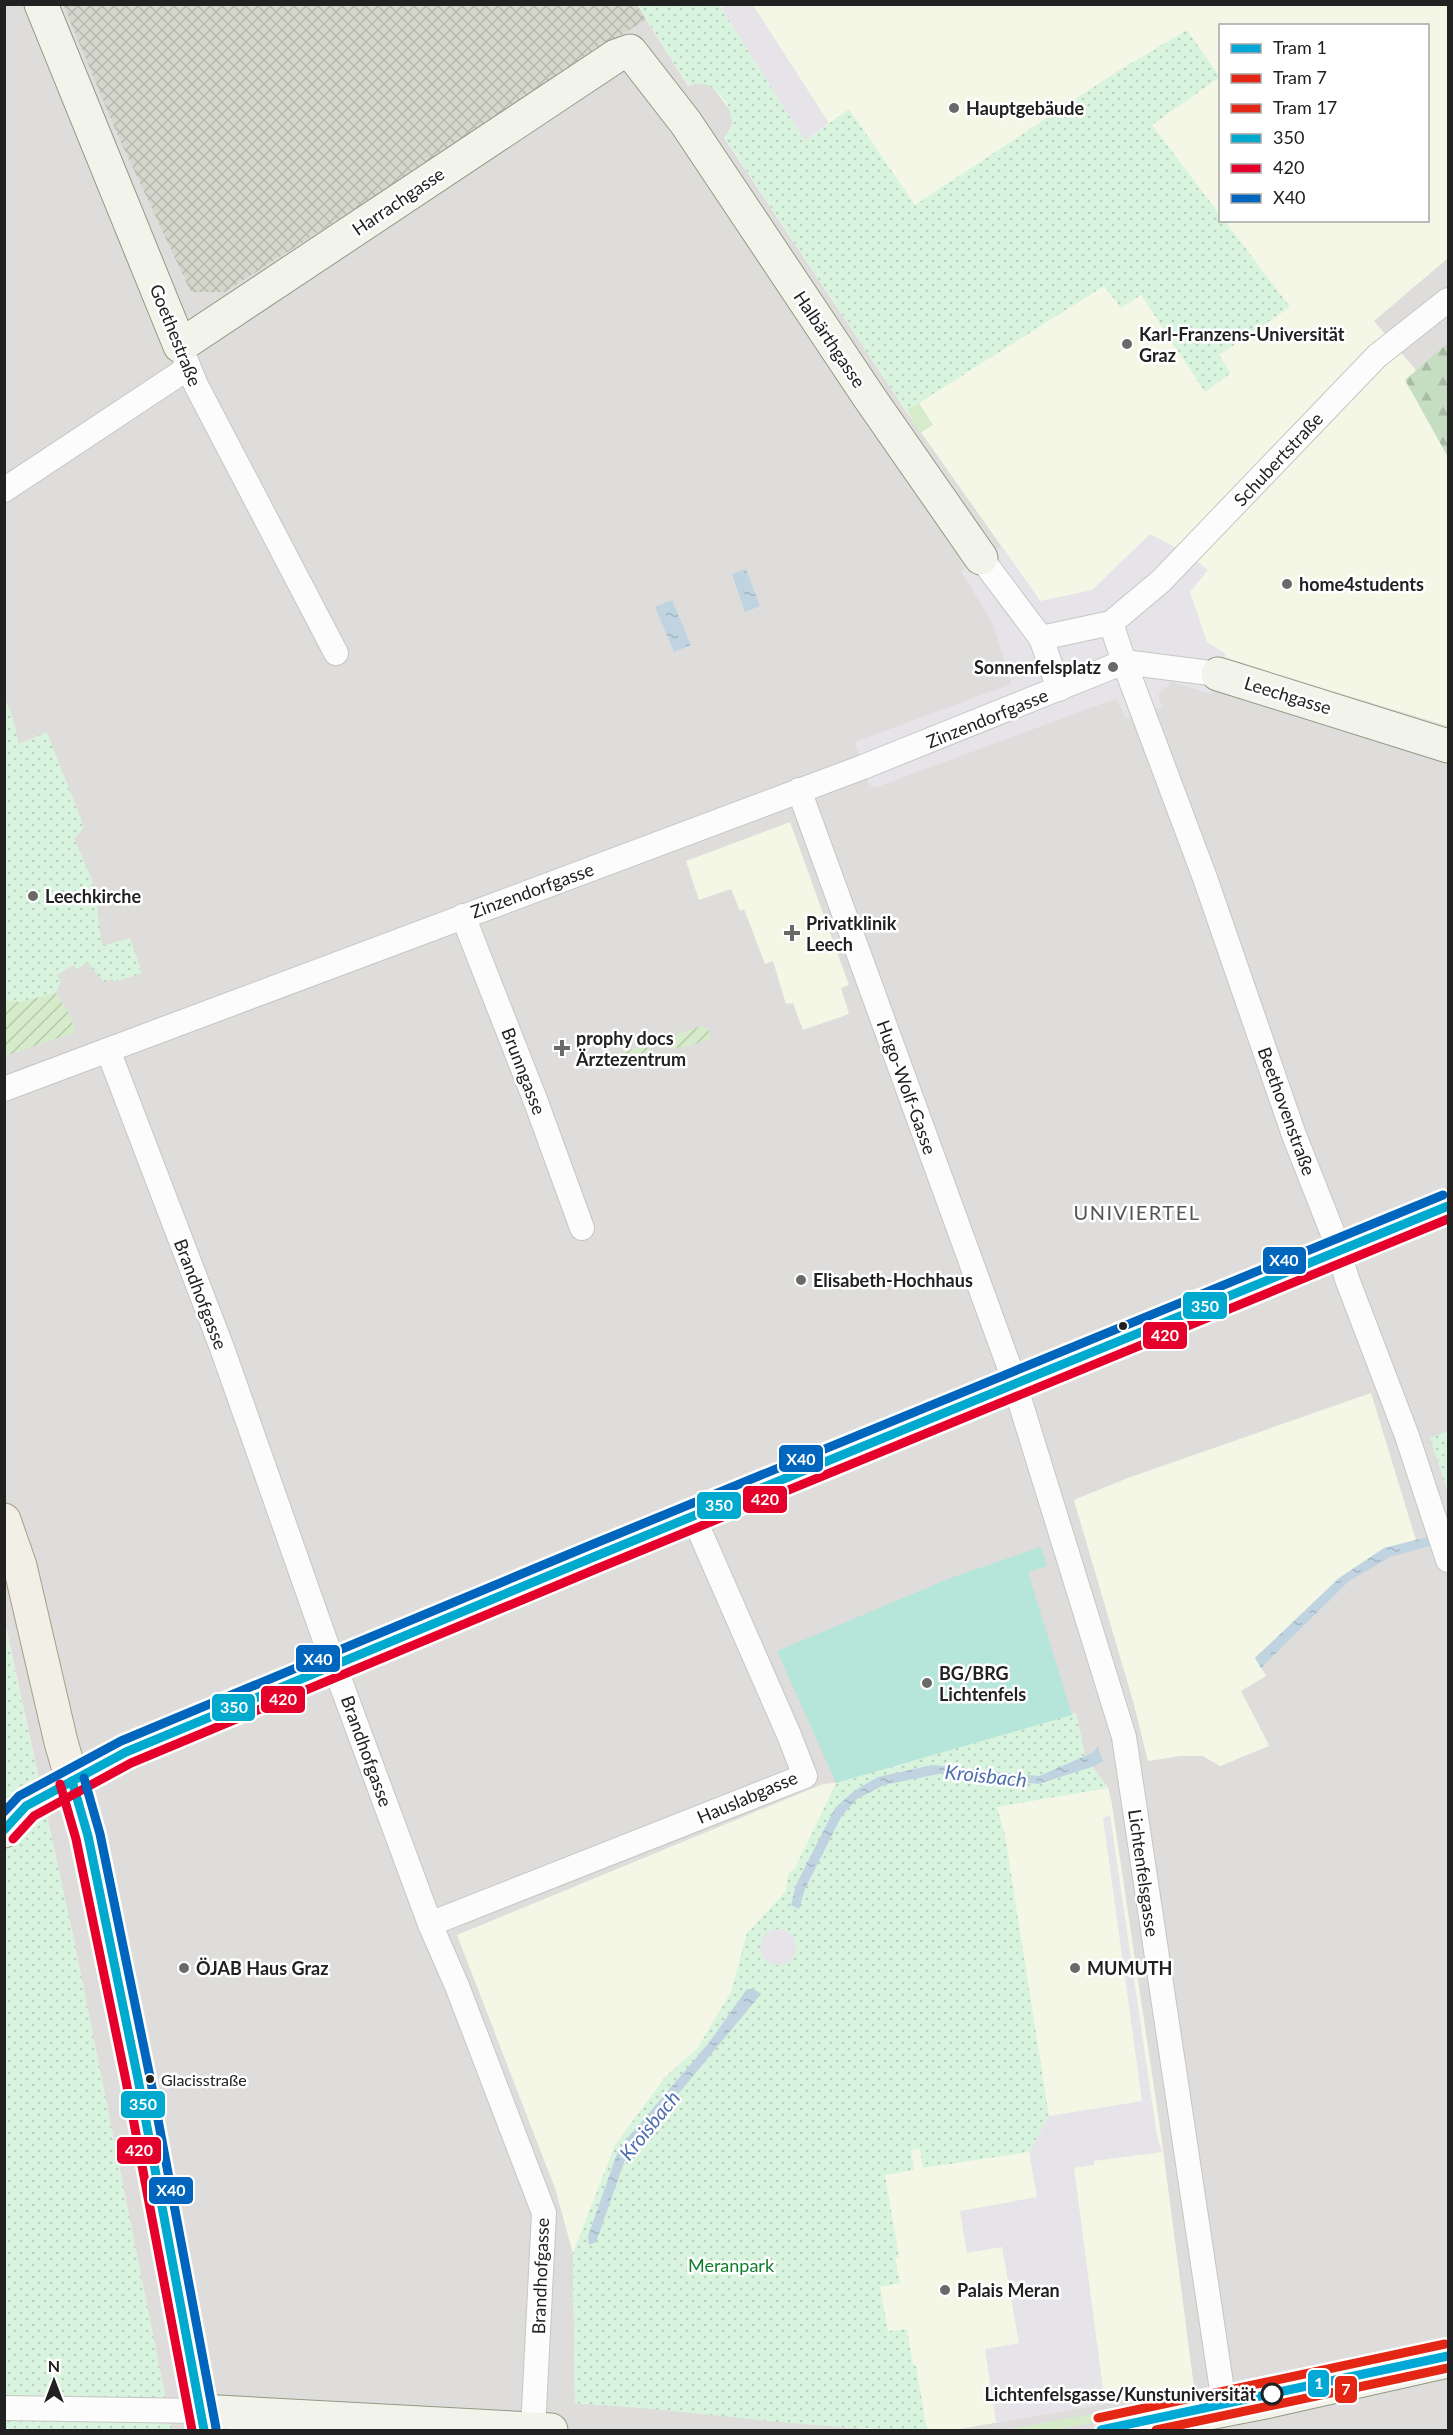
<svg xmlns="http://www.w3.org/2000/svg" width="1453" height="2435" font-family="Lato,sans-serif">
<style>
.residential{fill:#dedddb;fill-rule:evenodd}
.education{fill:#f4f7e6;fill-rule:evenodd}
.construction{fill:url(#construction-cross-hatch)}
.grass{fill:#d6ebca}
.forest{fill:url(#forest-firs)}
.park{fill:url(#park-dots)}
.garden{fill:url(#garden-furrows)}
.pitch{fill:#b6e5d9}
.plaza{fill:#e6e4e8}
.water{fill:url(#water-ripples)}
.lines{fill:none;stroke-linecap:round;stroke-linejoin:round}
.street-casing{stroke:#c6c6c4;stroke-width:26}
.secondary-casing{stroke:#939982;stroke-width:35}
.primary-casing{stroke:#a5a086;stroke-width:35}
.street{stroke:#fdfcfc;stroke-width:24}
.secondary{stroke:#f2f4ec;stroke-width:33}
.primary{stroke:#f2efe7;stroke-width:33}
.bus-1-casing{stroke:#fff;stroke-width:14}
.bus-2-casing{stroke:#fff;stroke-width:14}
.bus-3-casing{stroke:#fff;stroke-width:14}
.bus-1{stroke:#00a9ce;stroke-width:9}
.bus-2{stroke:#e4002b;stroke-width:9}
.bus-3{stroke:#0065bd;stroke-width:9}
.tram-1-casing{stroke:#fff;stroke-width:14}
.tram-2-casing{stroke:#fff;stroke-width:14}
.tram-3-casing{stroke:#fff;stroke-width:14}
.tram-1{stroke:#03a9d6;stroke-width:9}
.tram-2{stroke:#e42714;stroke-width:9}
.tram-3{stroke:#e42714;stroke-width:9}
.poi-dot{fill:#696967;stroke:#fff;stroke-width:2}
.bus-dot{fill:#212121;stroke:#fff;stroke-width:2}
.stop-dot{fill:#fff;stroke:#212121;stroke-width:3}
.labels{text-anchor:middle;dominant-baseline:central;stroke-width:5;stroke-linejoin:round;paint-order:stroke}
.bus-label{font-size:16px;fill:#212121;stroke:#fff;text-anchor:start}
.poi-label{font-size:18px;font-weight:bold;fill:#212121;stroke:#fff;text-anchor:start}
.street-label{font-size:18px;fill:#212121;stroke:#fff}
.park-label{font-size:18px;fill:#0f7f2c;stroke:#fff}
.stop-label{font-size:18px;font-weight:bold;fill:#212121;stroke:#fff;text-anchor:end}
.neighbourhood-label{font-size:20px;letter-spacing:1.5px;fill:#545454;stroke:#fff}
.water-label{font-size:20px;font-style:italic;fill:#4e6eaf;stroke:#fff}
.line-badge{stroke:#fff;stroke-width:2}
.badge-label{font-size:16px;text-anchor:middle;font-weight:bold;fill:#fff}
</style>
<defs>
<pattern id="construction-cross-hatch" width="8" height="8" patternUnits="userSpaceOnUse" patternTransform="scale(1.5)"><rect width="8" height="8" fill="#d6d7cc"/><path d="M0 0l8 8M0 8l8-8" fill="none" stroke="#b7b8af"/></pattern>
<pattern id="forest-firs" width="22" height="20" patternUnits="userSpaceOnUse" patternTransform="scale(1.5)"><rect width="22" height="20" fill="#c5ddc0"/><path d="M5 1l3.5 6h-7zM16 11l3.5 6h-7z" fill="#a9bda5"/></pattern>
<pattern id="park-dots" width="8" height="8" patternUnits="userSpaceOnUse" patternTransform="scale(1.5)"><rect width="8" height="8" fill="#d9f4de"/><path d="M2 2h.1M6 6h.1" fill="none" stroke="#bad1be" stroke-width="1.8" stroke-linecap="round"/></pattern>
<pattern id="garden-furrows" width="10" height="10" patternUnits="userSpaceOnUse" patternTransform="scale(1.5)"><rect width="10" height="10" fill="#d6ebca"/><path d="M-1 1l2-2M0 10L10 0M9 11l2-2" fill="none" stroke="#b7c9ad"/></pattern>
<pattern id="water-ripples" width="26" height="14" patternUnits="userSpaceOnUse" patternTransform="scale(1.5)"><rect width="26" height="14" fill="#bfd3e1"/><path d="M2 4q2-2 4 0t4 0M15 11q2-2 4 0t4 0" fill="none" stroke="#a4b5c1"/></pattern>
</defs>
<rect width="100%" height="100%" fill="#efeeea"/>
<g class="residential">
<path d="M4,5H637L688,86L697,82L708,84L715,89L730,110L733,124L724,138L906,411L1002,546L1224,659L1448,726V2430H953L1194,2388L1161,2135L1111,1799L1108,1788L1085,1757L1076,1714L836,1783L823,1784L556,2191L573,2253L575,2403L638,2407L877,2430H172L74,1940L5,1622ZM1371,1394L1241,1691L1269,1745L1220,1766L1203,1756H1179L1148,1761L1134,1704L1074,1500L1128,1478Z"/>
<path d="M1448,258V457L1415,370L1373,321Z"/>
</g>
<g class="education">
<path d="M637,5H1448V258L1374,321L1416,370L1405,380L1448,457V726L1040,601L906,411L724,137L728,135L733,124L730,110L715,90L708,84L697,82L689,86ZM1220,26H1428V220H1220Z"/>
<path d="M790,822L849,985L841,988L849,1014L803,1030L793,1003L786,1004L773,961L765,964L744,909L740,911L731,889L699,900L686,861Z"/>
<path d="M1371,1393L1416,1540L1384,1548L1255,1657L1266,1676L1241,1691L1269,1746L1220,1766L1203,1756H1179L1148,1761L1134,1704L1074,1500L1128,1478Z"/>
<path d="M1076,1713L1085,1757L1108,1788L1111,1799L1161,2135L1194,2388L953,2430H877L638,2407L575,2403L573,2253L556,2191L457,1935L823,1784L836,1783Z"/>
</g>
<path class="construction" d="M63,4L667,5L501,115L225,292H191L119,138Z"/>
<g class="grass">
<path d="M960,376L919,403L933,425L920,433L905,407Z"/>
<path d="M1104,2412L1105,2421L1052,2430H1004Z"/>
</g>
<path class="forest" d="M1448,343V457L1405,380Z"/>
<g class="park">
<path d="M637,5H719L805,141L849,109L915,205L1118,71L1187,30L1220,77L1152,125L1220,215V220L1225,221L1290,307L1219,355L1231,373L1205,392L1141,295L1121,308L1104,286L906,411L724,137C747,121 715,72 689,86Z"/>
<path d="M4,699L11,712L19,744L47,732L84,827L74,839L91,877L96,896L102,946L130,938L142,973L114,982L113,979L104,982L87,962L77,969L73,965L57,975L61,982L55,993L68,1012L76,1032L5,1056Z"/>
<path d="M1448,1431V1493L1430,1438Z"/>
<path d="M4,1622L74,1940L172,2430H5Z"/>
<path d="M1076,1713L1085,1757L1108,1788L997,1807L1005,1835L1049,2116L1029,2152L923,2168L920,2149L911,2150L914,2170L885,2175L899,2257L895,2258L900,2283L880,2287L888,2331L907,2329L913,2365L916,2366L927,2430C810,2430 692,2410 575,2403L573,2253L615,2145L666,2076L697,2049L731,1992L747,1933L786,1891L788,1874L795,1868L836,1783Z"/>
</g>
<g class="garden">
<path d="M55,993L68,1012L76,1032L5,1056V1000L20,1002Z"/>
<path d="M703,1026L711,1033L710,1038C695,1044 677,1052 662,1047L661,1039Z"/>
<path d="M644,1045L653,1052L651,1058C637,1064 619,1072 604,1067L603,1059Z"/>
</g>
<path class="pitch" d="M1041,1547L1047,1566L1028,1572L1072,1715L836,1783L777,1651L953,1577Z"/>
<g class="plaza">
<path d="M726,5H753L829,123L805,141L721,8Z"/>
<path d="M1150,534L1188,554L1208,570L1190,592L1207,642L1226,654L1211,694L1172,682L1158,695L1162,707L1125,718L1117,698L874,788L869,784L855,742L1011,684L993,624L961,571L1002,546L1040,601L1092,590Z"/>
<path d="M1110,1815L1157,2136L1162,2152L1094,2161V2165L1074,2168L1105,2404L996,2423L985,2349L1019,2343L1002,2247L967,2253L960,2211L1037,2197L1029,2152L1049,2116L1142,2101L1103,1818Z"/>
<circle cx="778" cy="1947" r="18"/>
</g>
<g class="water">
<path d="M746,569L760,606L745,612L732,574Z"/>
<path d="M672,600L691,645L674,652L655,607Z"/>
<path d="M1448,1532V1541L1390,1557L1349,1581L1261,1668L1255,1658L1339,1578L1384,1548Z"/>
<path d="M1098,1747L1103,1761L1095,1766L1038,1784L939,1774L884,1785L857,1799L841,1817L805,1889L799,1909L791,1905L796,1885L835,1808L854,1791L878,1777L932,1765L1039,1776L1092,1753Z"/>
<path d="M747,1989H754L761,1994L626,2157L596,2242L589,2245L588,2236L619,2148L708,2044Z"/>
</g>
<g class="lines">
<g class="street-casing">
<g id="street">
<path d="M180,346L196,385L336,653"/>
<path d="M4,490L188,368"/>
<path d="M981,558L1041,638L1059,689"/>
<path d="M1111,623L1124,662L1205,878L1294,1135L1333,1234L1347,1279L1407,1436L1448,1560"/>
<path d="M1041,638L1111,623L1161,581L1377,356L1448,300"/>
<path d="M799,790L1010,1369L1124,1737L1225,2410"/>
<path d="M463,916L536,1102L582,1228"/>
<path d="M108,1050L222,1348L326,1643L430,1924L457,1986L544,2213L533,2429"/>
<path d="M4,1089L863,767L1124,662L1218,674"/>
<path d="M430,1924L805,1776L789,1735L693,1516"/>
<path d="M4,2408L200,2411"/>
</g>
</g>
<g class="secondary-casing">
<g id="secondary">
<path d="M41,4L180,346L616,56L630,51L686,123L869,397L981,558"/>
<path d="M1218,674L1448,746"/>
<path d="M200,2411L551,2430"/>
<path d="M1122,2430L1270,2401L1448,2361"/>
</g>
</g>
<g class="primary-casing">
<g id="primary">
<path d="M4,1520L20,1566L61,1742L88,1836L167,2226L204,2430"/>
<path d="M4,1831L26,1806L126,1752L596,1556L1448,1206"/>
</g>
</g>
<use href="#street" class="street"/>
<use href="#secondary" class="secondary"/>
<use href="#primary" class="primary"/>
<g class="bus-1-casing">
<g id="bus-1">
<path d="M72,1781L88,1836L138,2079L204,2430"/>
<path d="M4,1830L26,1806L126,1752L596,1556L1448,1206"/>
</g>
</g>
<g class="bus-2-casing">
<g id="bus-2">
<path d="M60,1784L76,1839L126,2081L192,2430"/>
<path d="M13,1839L34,1816L131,1763L601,1567L1448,1219"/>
</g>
</g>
<g class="bus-3-casing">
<g id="bus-3">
<path d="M84,1778L100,1834L150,2077L216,2428"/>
<path d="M4,1812L19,1796L121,1741L591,1545L1443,1195"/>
</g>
</g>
<use href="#bus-1" class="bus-1"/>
<use href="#bus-2" class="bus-2"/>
<use href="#bus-3" class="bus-3"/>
<g class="tram-1-casing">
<path id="tram-1" d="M1101,2430L1448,2356"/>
</g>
<g class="tram-2-casing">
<path id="tram-2" d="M1156,2430L1448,2368"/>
</g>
<g class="tram-3-casing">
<path id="tram-3" d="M1098,2418L1445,2344"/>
</g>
<use href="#tram-1" class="tram-1"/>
<use href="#tram-2" class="tram-2"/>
<use href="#tram-3" class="tram-3"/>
</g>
<g class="poi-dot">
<circle cx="954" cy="108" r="6"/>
<circle cx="1127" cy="344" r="6"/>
<circle cx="1287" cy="584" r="6"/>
<circle cx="1113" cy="667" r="6"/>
<circle cx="33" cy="896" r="6"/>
<path d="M789 924h6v6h6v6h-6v6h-6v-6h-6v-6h6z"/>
<path d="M559 1039h6v6h6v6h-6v6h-6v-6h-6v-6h6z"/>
<circle cx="801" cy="1280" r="6"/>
<circle cx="927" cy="1683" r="6"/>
<circle cx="184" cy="1968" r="6"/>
<circle cx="1075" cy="1968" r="6"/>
<circle cx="945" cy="2290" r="6"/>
</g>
<g class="bus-dot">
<circle cx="1123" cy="1326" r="5"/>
<circle cx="150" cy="2079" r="5"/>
</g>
<circle class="stop-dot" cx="1272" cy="2394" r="10"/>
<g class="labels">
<g class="bus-label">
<text x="161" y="2079">Glacisstraße</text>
</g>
<g class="poi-label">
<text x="966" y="108">Hauptgebäude</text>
<text x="1139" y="334">Karl-Franzens-Universität<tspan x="1139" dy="21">Graz</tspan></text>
<text x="1299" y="584">home4students</text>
<text x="1101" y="667" text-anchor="end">Sonnenfelsplatz</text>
<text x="45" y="896">Leechkirche</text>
<text x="806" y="923">Privatklinik<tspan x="806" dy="21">Leech</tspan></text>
<text x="576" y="1038">prophy docs<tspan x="576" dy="21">Ärztezentrum</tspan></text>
<text x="813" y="1280">Elisabeth-Hochhaus</text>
<text x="939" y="1673">BG/BRG<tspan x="939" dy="21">Lichtenfels</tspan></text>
<text x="196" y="1968">ÖJAB Haus Graz</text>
<text x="1087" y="1968">MUMUTH</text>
<text x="957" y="2290">Palais Meran</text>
</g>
<g class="street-label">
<text transform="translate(398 201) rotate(-34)">Harrachgasse</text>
<text transform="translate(176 335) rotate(68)">Goethestraße</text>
<text transform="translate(830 339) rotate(56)">Halbärthgasse</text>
<text transform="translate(1278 459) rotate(-47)">Schubertstraße</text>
<text transform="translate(1288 695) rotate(17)">Leechgasse</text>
<text transform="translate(987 718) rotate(-22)">Zinzendorfgasse</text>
<text transform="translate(532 890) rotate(-20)">Zinzendorfgasse</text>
<text transform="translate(524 1071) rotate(69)">Brunngasse</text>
<text transform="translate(907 1087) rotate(70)">Hugo-Wolf-Gasse</text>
<text transform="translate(1287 1111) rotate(70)">Beethovenstraße</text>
<text transform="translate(201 1294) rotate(69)">Brandhofgasse</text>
<text transform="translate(367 1751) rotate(70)">Brandhofgasse</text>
<text transform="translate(747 1797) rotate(-23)">Hauslabgasse</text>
<text transform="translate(1144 1873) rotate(82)">Lichtenfelsgasse</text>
<text transform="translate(540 2276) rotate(-88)">Brandhofgasse</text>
</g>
<g class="park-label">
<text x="731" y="2265">Meranpark</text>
</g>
<g class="stop-label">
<text x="1256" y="2394">Lichtenfelsgasse/Kunstuniversität</text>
</g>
<g class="neighbourhood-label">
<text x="1137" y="1212">UNIVIERTEL</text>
</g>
<g class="water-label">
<text transform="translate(986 1775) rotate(6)">Kroisbach</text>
<text transform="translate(649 2125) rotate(-51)">Kroisbach</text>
</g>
</g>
<g class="line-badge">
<rect x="1262" y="1246" width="45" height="29" rx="6" fill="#0065bd"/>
<rect x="1182" y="1291" width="46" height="29" rx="6" fill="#00a9ce"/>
<rect x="1142" y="1321" width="46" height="29" rx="6" fill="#e4002b"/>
<rect x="778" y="1444" width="46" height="29" rx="6" fill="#0065bd"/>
<rect x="742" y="1485" width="46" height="29" rx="6" fill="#e4002b"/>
<rect x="696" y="1491" width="46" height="29" rx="6" fill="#00a9ce"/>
<rect x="295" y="1644" width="46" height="29" rx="6" fill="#0065bd"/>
<rect x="260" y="1685" width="46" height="29" rx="6" fill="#e4002b"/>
<rect x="211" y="1693" width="45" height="29" rx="6" fill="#00a9ce"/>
<rect x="120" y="2090" width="46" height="29" rx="6" fill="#00a9ce"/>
<rect x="116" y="2136" width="46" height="29" rx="6" fill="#e4002b"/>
<rect x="148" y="2176" width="46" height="29" rx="6" fill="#0065bd"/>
<rect x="1307" y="2369" width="23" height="29" rx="6" fill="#03a9d6"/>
<rect x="1334" y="2375" width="24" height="29" rx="6" fill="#e42714"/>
</g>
<g class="badge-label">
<text x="1284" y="1266">X40</text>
<text x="1205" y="1312">350</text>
<text x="1165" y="1341">420</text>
<text x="801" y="1465">X40</text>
<text x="765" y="1505">420</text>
<text x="719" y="1511">350</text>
<text x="318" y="1665">X40</text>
<text x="283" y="1705">420</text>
<text x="234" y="1713">350</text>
<text x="143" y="2110">350</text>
<text x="139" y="2156">420</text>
<text x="171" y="2196">X40</text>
<text x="1319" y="2389">1</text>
<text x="1346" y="2395">7</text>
</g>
<rect width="1453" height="2435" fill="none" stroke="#212121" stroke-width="12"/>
<rect x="1219" y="24" width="210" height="198" fill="#ffffff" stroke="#a6a6a6" stroke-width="1.5"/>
<rect x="1231" y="44" width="30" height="9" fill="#03a9d6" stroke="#a6a6a6" stroke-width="1.5"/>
<text x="1273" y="54" font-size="18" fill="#212121">Tram 1</text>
<rect x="1231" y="74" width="30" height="9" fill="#e42714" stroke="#a6a6a6" stroke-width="1.5"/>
<text x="1273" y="84" font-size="18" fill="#212121">Tram 7</text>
<rect x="1231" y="104" width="30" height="9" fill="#e42714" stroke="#a6a6a6" stroke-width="1.5"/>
<text x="1273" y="114" font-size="18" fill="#212121">Tram 17</text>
<rect x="1231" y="134" width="30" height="9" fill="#00a9ce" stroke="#a6a6a6" stroke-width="1.5"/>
<text x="1273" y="144" font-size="18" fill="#212121">350</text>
<rect x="1231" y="164" width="30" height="9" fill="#e4002b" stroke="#a6a6a6" stroke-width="1.5"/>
<text x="1273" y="174" font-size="18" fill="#212121">420</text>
<rect x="1231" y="194" width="30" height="9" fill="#0065bd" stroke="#a6a6a6" stroke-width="1.5"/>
<text x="1273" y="204" font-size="18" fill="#212121">X40</text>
<g transform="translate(54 2381)" stroke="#ffffff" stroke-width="4.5" paint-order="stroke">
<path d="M0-4.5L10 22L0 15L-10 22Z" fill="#212121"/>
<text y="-9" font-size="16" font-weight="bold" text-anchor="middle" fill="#212121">N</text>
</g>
</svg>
